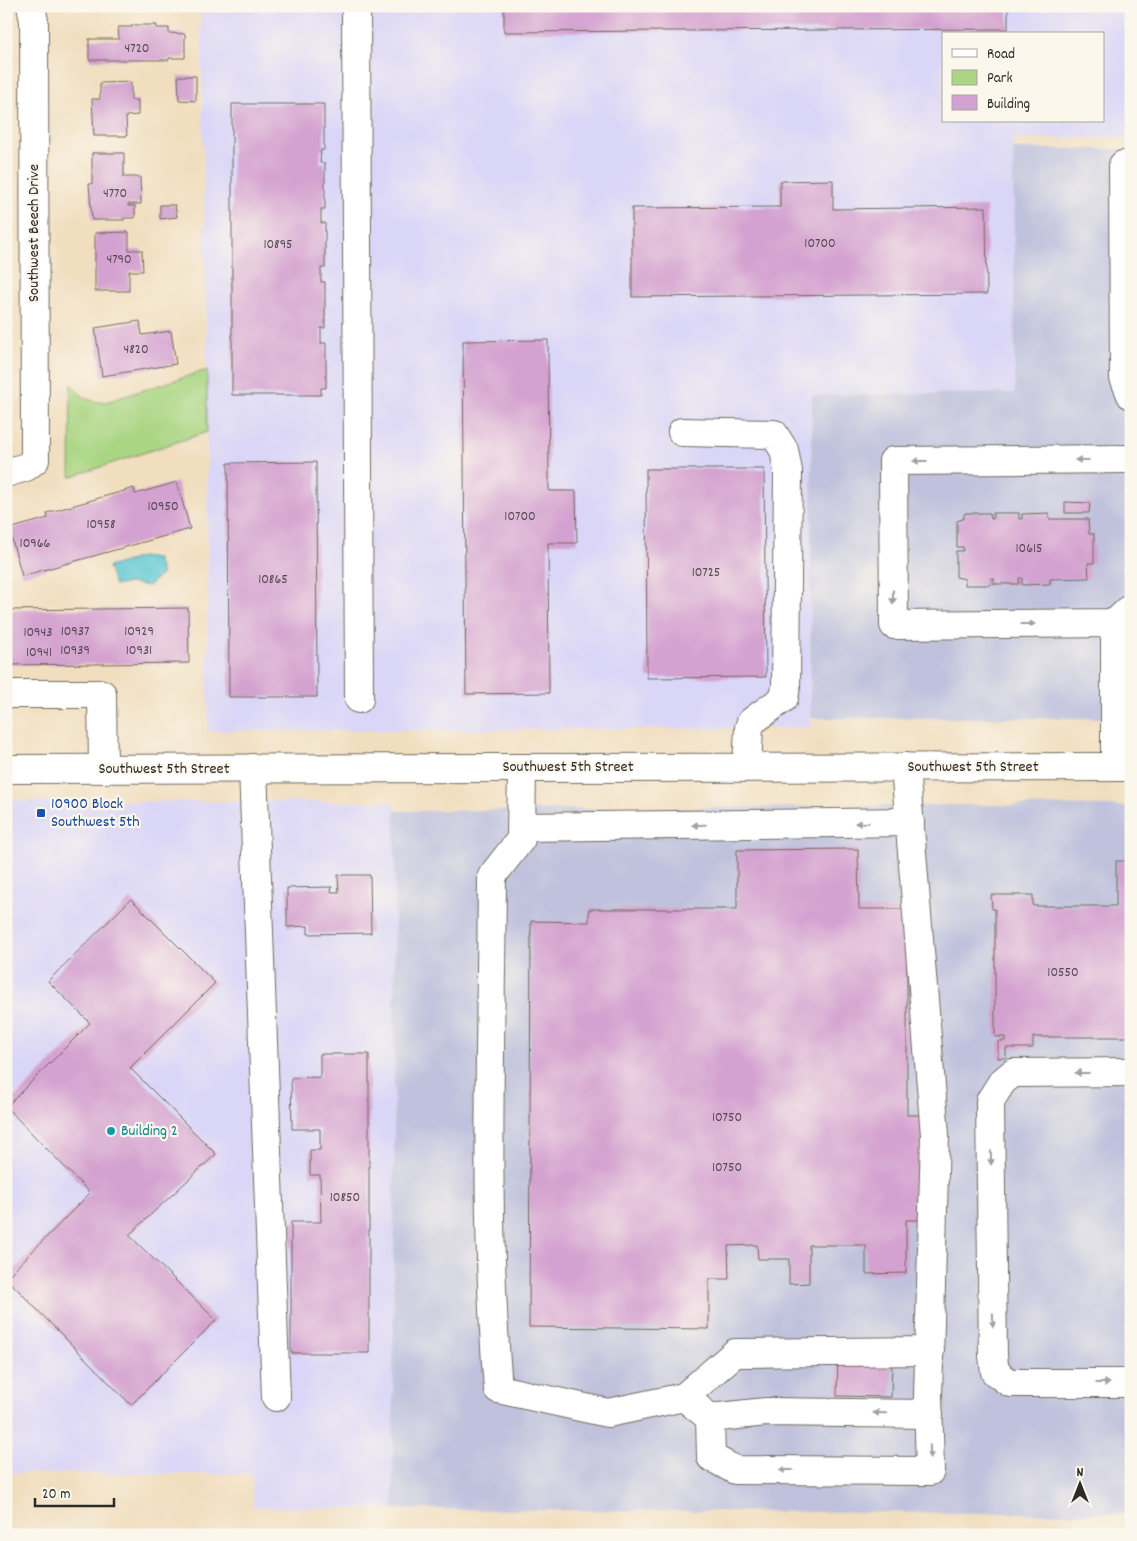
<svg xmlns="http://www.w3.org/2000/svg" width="1137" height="1541" font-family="Dekko,sans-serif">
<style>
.built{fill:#dad6f7;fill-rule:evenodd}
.industrial{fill:#c0c2dd}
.green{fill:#aad683;stroke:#6a8057}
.water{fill:#59c6d1;stroke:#42787e}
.building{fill:#d4a2d0}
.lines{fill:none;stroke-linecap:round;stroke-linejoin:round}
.minor-casing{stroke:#706a5f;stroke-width:30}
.minor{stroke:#fff;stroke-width:28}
.oneway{fill:#a0a0a0}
.transit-dot{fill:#1a4fb4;stroke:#fbf7ec;stroke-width:2}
.culture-dot{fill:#0f9aa8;stroke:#fbf7ec;stroke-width:2}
.labels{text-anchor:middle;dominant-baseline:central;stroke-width:4.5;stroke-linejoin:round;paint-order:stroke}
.number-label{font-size:14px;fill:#554954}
.street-label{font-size:16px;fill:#2b2b2b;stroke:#fbf7ec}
.transit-label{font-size:16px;fill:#164399;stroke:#fbf7ec;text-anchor:start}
.culture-label{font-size:16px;fill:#0d838f;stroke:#fbf7ec;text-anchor:start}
</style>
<rect width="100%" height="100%" fill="#fbf7ec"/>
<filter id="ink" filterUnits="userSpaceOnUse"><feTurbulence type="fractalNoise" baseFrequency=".02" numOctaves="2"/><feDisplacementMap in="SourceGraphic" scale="10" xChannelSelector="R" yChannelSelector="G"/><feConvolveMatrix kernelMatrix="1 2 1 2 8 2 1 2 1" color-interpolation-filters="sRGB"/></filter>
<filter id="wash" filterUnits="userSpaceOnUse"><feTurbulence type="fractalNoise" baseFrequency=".0096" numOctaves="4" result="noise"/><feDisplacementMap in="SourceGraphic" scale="20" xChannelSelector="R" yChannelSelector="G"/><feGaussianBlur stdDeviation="1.12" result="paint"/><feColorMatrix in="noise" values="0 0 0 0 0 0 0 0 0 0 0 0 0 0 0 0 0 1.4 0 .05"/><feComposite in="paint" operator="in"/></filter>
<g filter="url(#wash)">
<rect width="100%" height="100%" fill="#f1debf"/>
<g class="built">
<path d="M201,6H1131V137L1013,139L1015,393L812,395L810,728L208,731L207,370ZM943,34H1103V121H943Z"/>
<path d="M6,801L395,802L393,1509L253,1507L252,1474L6,1473Z"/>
</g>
<g class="industrial">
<path d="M1013,149H1131V718H810L812,395L1015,393Z"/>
<path d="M961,805L1131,806V1514L393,1509L395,811Z"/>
</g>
<path class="green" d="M207,370V432L70,477L71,384C81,397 90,403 106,402Z"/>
<path class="water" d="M141,557L157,559L162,574L148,586L129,583L115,586L108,567Z"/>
<g id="blocks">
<g class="building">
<path d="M180,6H197L196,11L181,12Z"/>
<path d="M504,6H1008V29L504,32Z"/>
<path d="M132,25H157L156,28H169V33L185,34V58H169V60H89V39H119L118,27H132Z"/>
<path d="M178,76H196V101L179,100Z"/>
<path d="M131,82V100H138V115L126,116L127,136H94L92,99H100V83Z"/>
<path d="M232,104H324V150H321L320,163H325V209H321V223H325V268H321V282H325V328H321V343H326V388H321V395H232Z"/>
<path d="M92,153H124V177H140L141,204H128V206H135V218H124V220H92L89,184H92Z"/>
<path d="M833,180V209L986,207L987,294L632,297V208L780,207V181Z"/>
<path d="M160,205H175L177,217L160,219Z"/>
<path d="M129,232V250H142L143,271H129V291H95V233Z"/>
<path d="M140,321L142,335L171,331L176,364L102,376L95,328Z"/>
<path d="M548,340L549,491H576L577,543H548L549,693L466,694L463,341Z"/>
<path d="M316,462L317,697H229L228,463Z"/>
<path d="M646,469H764L766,677L647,678Z"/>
<path d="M177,482L190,529L22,576L9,529L48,518L47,513L134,488L135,494Z"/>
<path d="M1065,502L1090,503L1089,513H1065Z"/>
<path d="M965,513H990L991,519H993V513H1019V519H1022V514L1049,513V519H1088L1089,534H1094V563H1088L1089,578L1050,579V584L1022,585V578H1019V584H994V578H991V585H965V579L956,577V551H963V547H957V521L963,519Z"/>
<path d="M188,608L189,663L6,665V610Z"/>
<path d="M858,849L859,909H907V1115H924V1220H906V1273L866,1274V1245H809V1283L789,1284V1259H758L757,1245L728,1246L729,1279H709V1329L529,1327L531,921L589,922V909H737V850Z"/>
<path d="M1116,861H1131V1037H1033V1048H1006V1058H998V1041H1005V1037H995V909H992L991,895H1033V906H1116Z"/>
<path d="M338,875H370L371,933L308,934V926L287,927V888L332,887L331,892H339Z"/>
<path d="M131,899L215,983L130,1068L216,1154L129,1235L216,1320L131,1405L6,1278L90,1193L6,1107L90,1023L48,981Z"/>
<path d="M320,1054H369V1353H291V1222H321L320,1175H310V1150H320V1129H292L291,1078L320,1077Z"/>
<path d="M838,1359L892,1360L891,1397L837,1396Z"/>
</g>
</g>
</g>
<g filter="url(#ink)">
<use href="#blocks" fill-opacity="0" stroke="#706a5f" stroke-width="1"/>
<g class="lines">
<g class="minor-casing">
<g id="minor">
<path d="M356,6L359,699"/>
<path d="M1123,165L1124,378L1131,395"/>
<path d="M682,432L774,434L784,450L788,471L786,687L784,698L751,722L749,728L747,767"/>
<path d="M1131,459L893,461L894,625L1115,623L1131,608"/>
<path d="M6,473L26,467L35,460L34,21L31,6"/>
<path d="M1115,623V767"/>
<path d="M6,694H102L103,769"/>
<path d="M253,768L276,1397"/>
<path d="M522,768L521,839L492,876C491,1046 484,1218 498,1389L608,1413L684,1397L735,1353L930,1351"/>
<path d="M6,769L1131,767"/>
<path d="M522,827L910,822"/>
<path d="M1131,1072L1013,1073L1002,1082L990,1101L993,1356L995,1372L1010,1383H1131"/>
<path d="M684,1397L710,1418L711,1457L735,1470L930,1471L928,1397L935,1135L905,767"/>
<path d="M710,1418L766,1412L929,1414"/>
</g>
</g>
<use href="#minor" class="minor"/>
</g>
<defs><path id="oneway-solid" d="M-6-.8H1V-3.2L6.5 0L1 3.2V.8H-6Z" transform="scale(1.25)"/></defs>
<g class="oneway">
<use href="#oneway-solid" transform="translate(1082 460) rotate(180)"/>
<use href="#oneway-solid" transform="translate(920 461) rotate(180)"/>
<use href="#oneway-solid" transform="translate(893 597) rotate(90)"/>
<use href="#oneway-solid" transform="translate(1028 624)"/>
<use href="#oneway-solid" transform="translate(862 823) rotate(179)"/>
<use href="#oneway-solid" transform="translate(699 825) rotate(179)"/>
<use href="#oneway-solid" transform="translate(1082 1073) rotate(180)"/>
<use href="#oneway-solid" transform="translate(991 1158) rotate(89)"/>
<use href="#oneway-solid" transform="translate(993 1320) rotate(89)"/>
<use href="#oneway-solid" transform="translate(1103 1383)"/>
<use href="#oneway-solid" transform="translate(880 1413) rotate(-179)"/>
<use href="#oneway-solid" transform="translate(930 1452) rotate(89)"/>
<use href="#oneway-solid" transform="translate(786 1470) rotate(180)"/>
</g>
</g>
<rect class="transit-dot" x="36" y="808" width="10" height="10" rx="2.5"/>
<circle class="culture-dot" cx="111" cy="1131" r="5"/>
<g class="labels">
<g class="number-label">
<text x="137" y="49">4720</text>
<text x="115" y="194">4770</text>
<text x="820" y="244">10700</text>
<text x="278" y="245">10895</text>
<text x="119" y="260">4790</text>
<text x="136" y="350">4820</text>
<text x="163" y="507">10950</text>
<text x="520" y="517">10700</text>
<text x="101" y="525">10958</text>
<text x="35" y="544">10966</text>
<text x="1029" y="549">10615</text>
<text x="706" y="573">10725</text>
<text x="273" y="580">10865</text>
<text x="75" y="632">10937</text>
<text x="139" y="632">10929</text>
<text x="38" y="633">10943</text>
<text x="75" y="651">10939</text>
<text x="139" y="651">10931</text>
<text x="39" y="653">10941</text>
<text x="1063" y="973">10550</text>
<text x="727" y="1118">10750</text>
<text x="727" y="1168">10750</text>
<text x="345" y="1198">10850</text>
</g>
<g class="street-label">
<text transform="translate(34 233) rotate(-90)">Southwest Beech Drive</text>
<text x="568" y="767">Southwest 5th Street</text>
<text x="973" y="767">Southwest 5th Street</text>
<text x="164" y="769">Southwest 5th Street</text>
</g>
<g class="transit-label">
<text x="51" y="804">10900 Block<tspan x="51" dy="18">Southwest 5th</tspan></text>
</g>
<g class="culture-label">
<text x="121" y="1131">Building 2</text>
</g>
</g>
<rect width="1137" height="1541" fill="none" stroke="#fbf7ec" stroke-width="25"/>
<rect x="942" y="32" width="162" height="90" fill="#fbf7ec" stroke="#a8a59f"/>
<rect x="952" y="49" width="25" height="8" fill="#ffffff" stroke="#a8a59f"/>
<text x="987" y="58" font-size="15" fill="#2b2b2b">Road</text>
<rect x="952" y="70" width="25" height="15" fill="#aad683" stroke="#a8a59f"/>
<text x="987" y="82" font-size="15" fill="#2b2b2b">Park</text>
<rect x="952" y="95" width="25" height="15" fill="#d4a2d0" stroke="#a8a59f"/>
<text x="987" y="108" font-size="15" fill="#2b2b2b">Building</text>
<g transform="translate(1080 1484)" stroke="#fbf7ec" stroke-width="4" paint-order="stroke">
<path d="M0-4L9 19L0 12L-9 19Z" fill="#2b2b2b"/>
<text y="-8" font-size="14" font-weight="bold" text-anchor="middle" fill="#2b2b2b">N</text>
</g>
<path d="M35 1498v8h79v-8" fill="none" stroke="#2b2b2b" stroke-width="2.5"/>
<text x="42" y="1498" font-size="15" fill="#2b2b2b" stroke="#fbf7ec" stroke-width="4" paint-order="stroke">20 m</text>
</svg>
